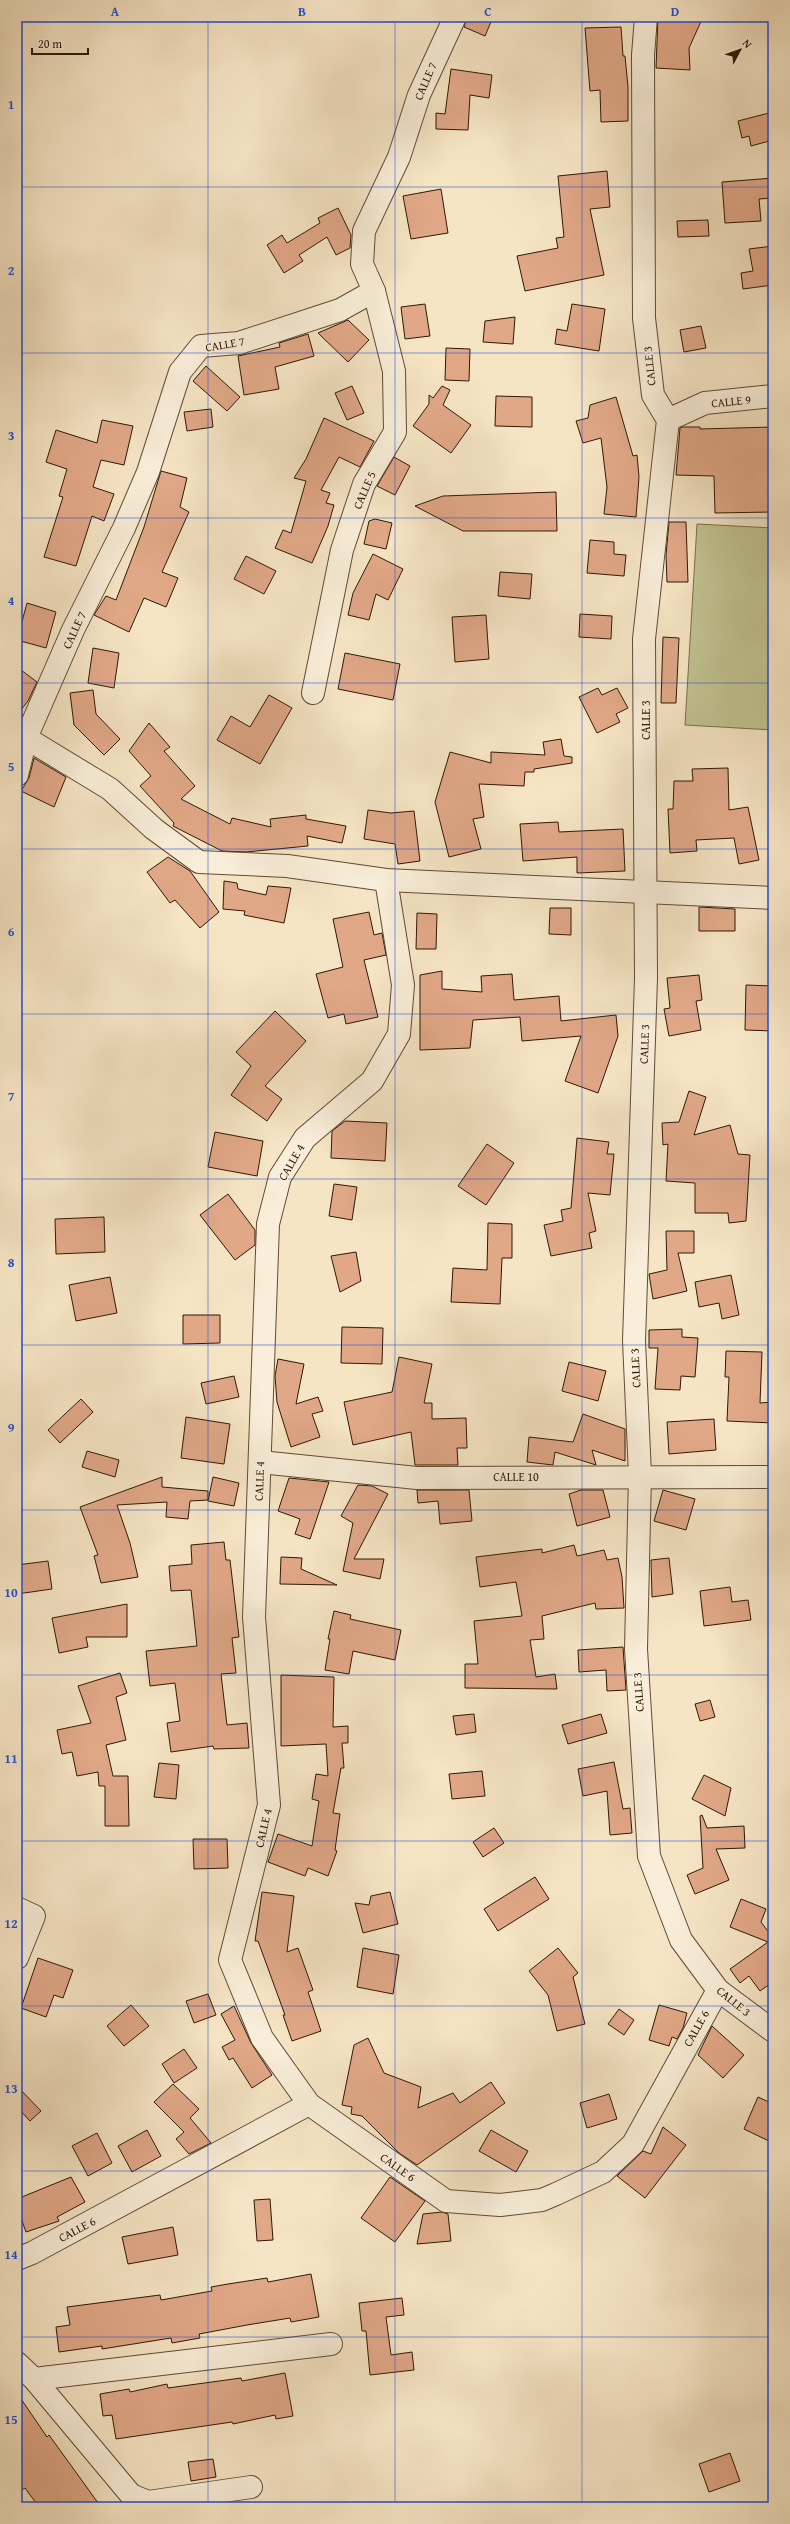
<svg xmlns="http://www.w3.org/2000/svg" width="790" height="2524" font-family="'Gentium Book Plus',serif">
<style>
.green{fill:#c1c391;stroke:#786e4a}
.building{fill:#e1a888;stroke:#2f1804}
.lines{fill:none;stroke-linecap:round;stroke-linejoin:round}
.minor-casing{stroke:#614b34;stroke-width:24}
.minor{stroke:#f9eed9;stroke-width:22}
.grid{fill:none;stroke:#1d4ed8;stroke-width:1;stroke-opacity:0.55}
.labels{text-anchor:middle;dominant-baseline:central;stroke-width:3;stroke-linejoin:round;paint-order:stroke}
.street-label{font-size:12px;fill:#2f1804;stroke:#f9eed9}
.neatline{fill:none;stroke:#1d4ed8;stroke-width:1.5}
.grid-label{font-size:13px;text-anchor:middle;font-weight:bold;fill:#1d4ed8}
</style>
<rect width="100%" height="100%" fill="#f6e5c5"/>
<filter id="stains"><feTurbulence type="fractalNoise" baseFrequency=".005" numOctaves="4"/><feColorMatrix values="0 0 0 0 .2 0 0 0 0 .09 0 0 0 0 .02 0 0 0 .5 -.17"/></filter>
<radialGradient id="worn" r=".72"><stop offset=".6" stop-color="#630" stop-opacity="0"/><stop offset="1" stop-color="#630" stop-opacity=".3"/></radialGradient>
<path class="green" d="M697,524L773,528V730L685,725Z"/>
<g class="building">
<path d="M467,17H493L485,36L464,27Z"/>
<path d="M658,17H703L689,48L690,70L656,68Z"/>
<path d="M621,27L623,56H625L628,87V121L601,122L600,90L590,91L585,28Z"/>
<path d="M451,69L492,75L489,98L470,95L468,130L436,129V113L445,114Z"/>
<path d="M773,112V140L751,146L749,136L742,138L738,121Z"/>
<path d="M607,171L610,207L590,209L604,275L525,291L517,256L558,248L556,238L564,237L558,176Z"/>
<path d="M773,178V198L759,199L761,221L725,223L722,182Z"/>
<path d="M441,189L448,233L411,239L403,196Z"/>
<path d="M338,208L351,235L350,248L336,255L327,237L299,255L303,261L284,273L267,245L282,235L287,243L320,223L318,218Z"/>
<path d="M708,220L709,236L678,237L677,221Z"/>
<path d="M773,246V285L743,289L741,273L753,271L749,249Z"/>
<path d="M425,304L430,336L405,339L401,307Z"/>
<path d="M572,304L605,309L599,351L555,344L557,329L567,331Z"/>
<path d="M515,317L513,344L483,342L485,321Z"/>
<path d="M348,320L369,340L348,362L318,333Z"/>
<path d="M701,326L706,348L684,352L680,330Z"/>
<path d="M308,334L314,356L275,367L279,389L244,395L238,356L280,347L279,343Z"/>
<path d="M446,348L470,349L469,381L445,380Z"/>
<path d="M206,366L240,397L227,411L193,381Z"/>
<path d="M352,386L364,413L347,420L335,393Z"/>
<path d="M442,386L450,390L443,405L471,425L451,453L413,426L429,404V395L433,398Z"/>
<path d="M496,396L532,397V427L495,426Z"/>
<path d="M616,397L633,456L637,455L639,477L636,517L604,514L607,487L601,438L583,443L576,421L588,418L590,405Z"/>
<path d="M211,409L213,427L187,431L184,412Z"/>
<path d="M324,418L374,441L360,467L339,457L321,490L330,493L326,503L334,505L328,526L312,563L275,548L283,530L291,533L306,481L294,478L306,459Z"/>
<path d="M102,420L133,426L124,465L101,460L93,487L114,494L104,521L92,516L76,566L44,557L63,497L59,496L67,469L46,462L56,430L97,443Z"/>
<path d="M683,427H700V429L773,427V512L715,513L714,476L676,475L680,428Z"/>
<path d="M394,457L410,466L395,495L377,486Z"/>
<path d="M161,471L187,478L180,507L189,512L162,572L178,578L166,607L144,598L129,632L94,615L106,596L116,600L144,527Z"/>
<path d="M556,492L557,531H463L415,506L443,496Z"/>
<path d="M375,519L392,523L386,549L364,544L369,521Z"/>
<path d="M669,522H686L688,582H667L666,555Z"/>
<path d="M590,540L614,542V554L626,555L624,576L587,573Z"/>
<path d="M373,554L403,569L388,600L376,594L369,620L348,615L353,593Z"/>
<path d="M246,556L276,571L264,594L234,579Z"/>
<path d="M500,572L532,574L530,599L498,596Z"/>
<path d="M27,603L56,612L46,648L17,640Z"/>
<path d="M580,614L612,616L611,639L579,637Z"/>
<path d="M486,615L489,659L455,662L452,617Z"/>
<path d="M663,637L679,638L676,703H661Z"/>
<path d="M93,648L119,653L114,688L88,683Z"/>
<path d="M345,653L400,664L393,700L338,689Z"/>
<path d="M17,667L37,682L28,701L17,715Z"/>
<path d="M598,688L602,695L617,688L628,708L616,714L620,722L597,733L579,697Z"/>
<path d="M93,690L96,714L120,739L104,755L74,725L70,693Z"/>
<path d="M269,695L292,708L260,764L217,740L231,716L250,727Z"/>
<path d="M149,723L170,747L164,751L195,786L181,799L230,824L232,818L271,827L270,819L306,815V819L346,826L342,843L307,836L308,846L246,852L222,851L173,826L174,823L140,786L151,776L129,751Z"/>
<path d="M561,739L564,756L572,757V763L534,769V772H525L524,786L479,784L484,817L473,819L481,849L449,857L435,802L450,752L491,763V752L545,755L543,742Z"/>
<path d="M34,758L66,777L54,807L21,791L29,778Z"/>
<path d="M728,768L729,810L748,807L759,860L739,864L734,838L696,840L697,851L670,853L668,809H673L674,781H693L692,769Z"/>
<path d="M368,810L391,813L414,811L420,861L398,864L395,844L364,839Z"/>
<path d="M558,822L559,832L623,829L625,871L577,873V857L523,861L520,824Z"/>
<path d="M168,857L190,871L219,912L200,928L175,900L170,903L147,872Z"/>
<path d="M224,881L237,883L238,889L266,895L268,886L291,888L284,923L244,915L245,911L223,909Z"/>
<path d="M699,907L735,909V931H699Z"/>
<path d="M550,908H571V935L549,934Z"/>
<path d="M369,912L374,935L382,933L386,955L364,960L378,1017L346,1024L344,1014L328,1018L316,974L343,967L333,919Z"/>
<path d="M417,913L437,914L436,949H416Z"/>
<path d="M442,971V989L482,992L481,976L512,974L514,1000L559,996L561,1021L616,1015L618,1036L598,1093L565,1081L581,1036L522,1041L520,1017L473,1020L470,1048L420,1050V975Z"/>
<path d="M699,975L702,1000L696,1001L701,1030L669,1036L664,1009L670,1008L667,978Z"/>
<path d="M746,985L773,986V1031L745,1030Z"/>
<path d="M275,1011L306,1041L265,1086L282,1099L267,1121L231,1095L251,1066L236,1052Z"/>
<path d="M689,1091L706,1097L694,1135L730,1125L738,1154L750,1155L746,1221L729,1223L728,1213H695V1183L666,1181L668,1144L663,1145L662,1123L679,1122Z"/>
<path d="M345,1121L387,1123L385,1161L331,1158L332,1131Z"/>
<path d="M215,1132L263,1141L257,1176L208,1167Z"/>
<path d="M577,1138L609,1142L607,1154H614L610,1195L588,1193L596,1231L589,1233L592,1248L551,1256L544,1225L563,1221L561,1210L571,1208Z"/>
<path d="M487,1144L514,1163L486,1205L458,1186Z"/>
<path d="M334,1184L357,1187L352,1220L329,1216Z"/>
<path d="M228,1194L255,1230V1245L235,1260L200,1215Z"/>
<path d="M104,1217L105,1252L56,1254L55,1219Z"/>
<path d="M488,1223L512,1224V1258H502L500,1304L451,1302L453,1268L487,1270Z"/>
<path d="M666,1231H694V1253H678L687,1291L653,1299L649,1274L667,1270Z"/>
<path d="M356,1252L361,1281L340,1292L331,1256Z"/>
<path d="M731,1275L739,1315L722,1319L719,1303L699,1307L695,1282Z"/>
<path d="M110,1277L117,1313L76,1321L69,1285Z"/>
<path d="M183,1315H220V1343L183,1344Z"/>
<path d="M342,1327L383,1328L382,1364L341,1363Z"/>
<path d="M682,1329V1337L698,1338L695,1377L681,1376L680,1390L655,1389L658,1348H649V1330Z"/>
<path d="M726,1351L762,1352L760,1403L773,1402V1423L727,1421L729,1377H725Z"/>
<path d="M399,1357L432,1364L424,1403H432V1419L466,1418L467,1448H457L458,1465H415L411,1432L353,1445L344,1402L392,1392Z"/>
<path d="M278,1359L304,1364L296,1404L318,1397L323,1411L312,1414L320,1437L291,1447L277,1402L275,1376Z"/>
<path d="M569,1362L606,1371L598,1401L562,1391Z"/>
<path d="M234,1376L239,1397L206,1404L201,1383Z"/>
<path d="M81,1399L93,1412L60,1443L48,1430Z"/>
<path d="M583,1414L625,1429V1461L592,1450L596,1465L555,1452L553,1465L527,1462L529,1437L573,1442Z"/>
<path d="M186,1417L230,1424L224,1464L181,1458Z"/>
<path d="M714,1419L716,1450L669,1454L667,1422Z"/>
<path d="M87,1451L119,1460L115,1477L82,1467Z"/>
<path d="M162,1477V1487L208,1491V1500L190,1501L188,1519L166,1517L167,1502L117,1505L130,1543L138,1577L101,1583L94,1556L98,1555L80,1507Z"/>
<path d="M213,1477L239,1483L234,1506L208,1501Z"/>
<path d="M289,1478L329,1482L310,1539L295,1534L300,1519L278,1511Z"/>
<path d="M358,1485L372,1486L388,1494L354,1559H384L380,1579L343,1571L353,1523L341,1516Z"/>
<path d="M417,1490H469L472,1521L440,1524L438,1501L418,1503Z"/>
<path d="M581,1490H603L610,1517L577,1526L569,1494Z"/>
<path d="M663,1490L695,1499L686,1530L654,1521Z"/>
<path d="M224,1542L226,1560H230L239,1637L232,1638L236,1673L221,1674L227,1725L247,1723L249,1748L214,1749L213,1746L171,1752L167,1723L180,1721L175,1683L150,1686L146,1651L197,1646L191,1590L171,1591L169,1566L192,1564L191,1545Z"/>
<path d="M574,1545L577,1556L604,1550L607,1560L618,1558L622,1577L624,1608L596,1609L595,1603L542,1616L544,1639L530,1640L536,1677L555,1674L557,1689L465,1688V1664H478L474,1621L522,1616L516,1582L480,1587L476,1557L542,1549V1553Z"/>
<path d="M281,1557L302,1558L301,1569L337,1585L280,1584Z"/>
<path d="M669,1558L673,1594L652,1597L651,1560Z"/>
<path d="M48,1561L52,1589L17,1594V1565Z"/>
<path d="M730,1587L732,1602L748,1600L751,1620L704,1626L700,1591Z"/>
<path d="M127,1604V1637H86L88,1647L59,1653L52,1618Z"/>
<path d="M334,1611L351,1615L350,1619L401,1630L395,1660L353,1651L349,1674L325,1670L330,1639H328Z"/>
<path d="M623,1647L626,1690L607,1691L606,1670L579,1672L578,1650Z"/>
<path d="M120,1673L127,1693L116,1697L126,1740L106,1745L113,1776H128L129,1826H105V1786H99L98,1772L77,1776L72,1752L62,1754L57,1730L91,1723L78,1686Z"/>
<path d="M281,1675L334,1677L333,1727L348,1726V1743H342L344,1768H341L333,1813L340,1814L335,1850L337,1851L328,1876L308,1868L305,1876L268,1862L278,1834L312,1846L319,1801L312,1799L316,1774L328,1776L326,1744L281,1746Z"/>
<path d="M710,1700L715,1717L700,1721L695,1704Z"/>
<path d="M474,1714L476,1732L456,1735L453,1716Z"/>
<path d="M601,1714L607,1733L568,1744L562,1725Z"/>
<path d="M614,1762L623,1809L630,1808L632,1833L610,1835L607,1791L583,1796L578,1769Z"/>
<path d="M159,1763L179,1765L176,1799L154,1797Z"/>
<path d="M482,1771L485,1796L452,1799L449,1774Z"/>
<path d="M704,1775L731,1788L725,1816L692,1799Z"/>
<path d="M702,1815L707,1828L744,1826L745,1848L716,1849L729,1880L695,1894L687,1875L703,1868L700,1816Z"/>
<path d="M494,1828L504,1843L483,1857L473,1842Z"/>
<path d="M193,1839H227L228,1868L194,1869Z"/>
<path d="M535,1877L549,1899L498,1931L484,1909Z"/>
<path d="M262,1892L294,1896L287,1952L298,1948L313,1990L308,1992L321,2031L292,2041L283,2015H285L258,1941H255Z"/>
<path d="M390,1892L398,1924L363,1933L355,1903L369,1905L371,1896Z"/>
<path d="M741,1899L766,1909L761,1922L773,1938V1982L760,1991L749,1976L740,1983L730,1969L768,1942L730,1927Z"/>
<path d="M363,1948L399,1955L393,1994L357,1987Z"/>
<path d="M558,1948L578,1973L573,1977L585,2024L557,2031L548,1995L529,1971Z"/>
<path d="M38,1958L73,1970L63,1998L54,1995L46,2017L21,2008Z"/>
<path d="M208,1994L216,2015L194,2023L186,2001Z"/>
<path d="M131,2005L149,2026L124,2046L107,2026Z"/>
<path d="M659,2005L687,2013L683,2028L677,2039L672,2037L669,2046L649,2040Z"/>
<path d="M234,2006L251,2043L272,2075L252,2088L233,2058L229,2060L222,2047L235,2040L221,2014Z"/>
<path d="M619,2009L634,2020L624,2035L608,2024Z"/>
<path d="M712,2026L744,2055L723,2078L698,2055Z"/>
<path d="M368,2038L384,2073L421,2087L418,2108L453,2093L460,2103L491,2082L505,2103L417,2165L399,2153L362,2116L351,2114L352,2107L342,2105L354,2045Z"/>
<path d="M184,2049L197,2068L174,2083L162,2064Z"/>
<path d="M173,2084L199,2109L190,2118L211,2143L189,2154L176,2139L184,2132L154,2102Z"/>
<path d="M17,2086L41,2111L30,2121L17,2107Z"/>
<path d="M609,2094L617,2119L587,2128L580,2103Z"/>
<path d="M758,2097L773,2104V2143L744,2129Z"/>
<path d="M663,2127L686,2145L645,2198L617,2176L643,2151L651,2154Z"/>
<path d="M147,2130L161,2156L132,2172L118,2146Z"/>
<path d="M491,2130L528,2151L516,2172L479,2151Z"/>
<path d="M97,2133L112,2163L88,2176L72,2146Z"/>
<path d="M71,2177L85,2202L57,2217L59,2221L26,2232L17,2207V2199Z"/>
<path d="M390,2177L425,2201L395,2242L361,2218Z"/>
<path d="M270,2199L273,2240L257,2241L254,2200Z"/>
<path d="M442,2212L448,2214L451,2241L417,2244L423,2214Z"/>
<path d="M173,2227L178,2255L128,2264L122,2237Z"/>
<path d="M311,2274L319,2317L291,2322L290,2318L247,2325L199,2334L200,2338L172,2343L171,2338L102,2349V2346L59,2352L56,2327L70,2325L67,2307L160,2295L161,2300L212,2291L211,2287L228,2284L267,2278L268,2282Z"/>
<path d="M402,2298L404,2315L386,2317L391,2355L412,2352L414,2370L370,2375L366,2331H362L359,2303Z"/>
<path d="M285,2373L293,2416L276,2419L275,2415L233,2424L232,2422L116,2439L112,2415L103,2416L100,2394L129,2389L130,2392L167,2384L168,2388L241,2378L242,2381Z"/>
<path d="M17,2393L47,2437L49,2435L101,2507H39L25,2488L17,2493Z"/>
<path d="M730,2453L740,2481L709,2492L699,2464Z"/>
<path d="M213,2459L216,2477L191,2481L188,2462Z"/>
</g>
<g class="lines">
<g class="minor-casing">
<g id="minor">
<path d="M646,17L643,55L644,318L653,395L668,420L644,639L646,978L634,1341L640,1475L636,1649L649,1856L681,1940L718,1990L773,2031"/>
<path d="M668,420L705,403L773,396"/>
<path d="M313,693L342,550L364,484L395,432L394,371L374,291L362,264L364,231L399,157L419,95L455,17"/>
<path d="M26,738L110,789L154,829L199,862L287,866L386,880L773,898"/>
<path d="M17,775L26,738L73,630L124,528L148,472L180,372L201,346L239,343L340,310L374,291"/>
<path d="M386,880L403,985L399,1034L372,1081L305,1138L280,1177L268,1224L254,1617L269,1805L230,1960L262,2038L309,2104L446,2201L500,2205L542,2200L556,2194L603,2172L633,2144L718,1990"/>
<path d="M260,1462L417,1478L773,1477"/>
<path d="M17,1908L34,1916L17,1958"/>
<path d="M17,2259L32,2253L309,2104"/>
<path d="M17,2363L34,2379L331,2344"/>
<path d="M34,2379L131,2495L148,2502L251,2487"/>
</g>
</g>
<use href="#minor" class="minor"/>
</g>
<path class="grid" d="M208,17V2507M395,17V2507M582,17V2507M17,187H773M17,353H773M17,518H773M17,683H773M17,849H773M17,1014H773M17,1179H773M17,1345H773M17,1510H773M17,1675H773M17,1841H773M17,2006H773M17,2171H773M17,2337H773"/>
<g class="labels">
<g class="street-label">
<text transform="translate(425 81) rotate(-67)">CALLE 7</text>
<text transform="translate(225 344) rotate(-10)">CALLE 7</text>
<text transform="translate(649 366) rotate(-96)">CALLE 3</text>
<text transform="translate(731 401) rotate(-6)">CALLE 9</text>
<text transform="translate(364 490) rotate(-67)">CALLE 5</text>
<text transform="translate(74 630) rotate(-65)">CALLE 7</text>
<text transform="translate(645 720) rotate(-90)">CALLE 3</text>
<text transform="translate(644 1044) rotate(-88)">CALLE 3</text>
<text transform="translate(291 1162) rotate(-60)">CALLE 4</text>
<text transform="translate(635 1368) rotate(-93)">CALLE 3</text>
<text x="516" y="1476">CALLE 10</text>
<text transform="translate(259 1481) rotate(-88)">CALLE 4</text>
<text transform="translate(638 1692) rotate(-94)">CALLE 3</text>
<text transform="translate(263 1828) rotate(-77)">CALLE 4</text>
<text transform="translate(734 2001) rotate(39)">CALLE 3</text>
<text transform="translate(696 2028) rotate(-61)">CALLE 6</text>
<text transform="translate(398 2167) rotate(35)">CALLE 6</text>
<text transform="translate(77 2229) rotate(-28)">CALLE 6</text>
</g>
</g>
<rect width="790" height="2524" fill="none" stroke="#f6e5c5" stroke-width="44"/>
<g transform="translate(740 50) rotate(49)" stroke="#f9eed9" stroke-width="3" paint-order="stroke">
<path d="M0-3L7 15L0 10L-7 15Z" fill="#2f1804"/>
<text y="-6" font-size="11" font-weight="bold" text-anchor="middle" fill="#2f1804">N</text>
</g>
<path d="M32 48v6h56v-6" fill="none" stroke="#2f1804" stroke-width="2"/>
<text x="38" y="48" font-size="12" fill="#2f1804" stroke="#f9eed9" stroke-width="3" paint-order="stroke">20 m</text>
<rect x="22" y="22" width="746" height="2480" class="neatline"/>
<g class="grid-label">
<text x="115" y="16">A</text>
<text x="302" y="16">B</text>
<text x="488" y="16">C</text>
<text x="675" y="16">D</text>
<text x="11" y="109">1</text>
<text x="11" y="275">2</text>
<text x="11" y="440">3</text>
<text x="11" y="605">4</text>
<text x="11" y="771">5</text>
<text x="11" y="936">6</text>
<text x="11" y="1101">7</text>
<text x="11" y="1267">8</text>
<text x="11" y="1432">9</text>
<text x="11" y="1597">10</text>
<text x="11" y="1763">11</text>
<text x="11" y="1928">12</text>
<text x="11" y="2093">13</text>
<text x="11" y="2259">14</text>
<text x="11" y="2424">15</text>
</g>
<rect width="100%" height="100%" filter="url(#stains)"/>
<rect width="100%" height="100%" fill="url(#worn)"/>
</svg>
